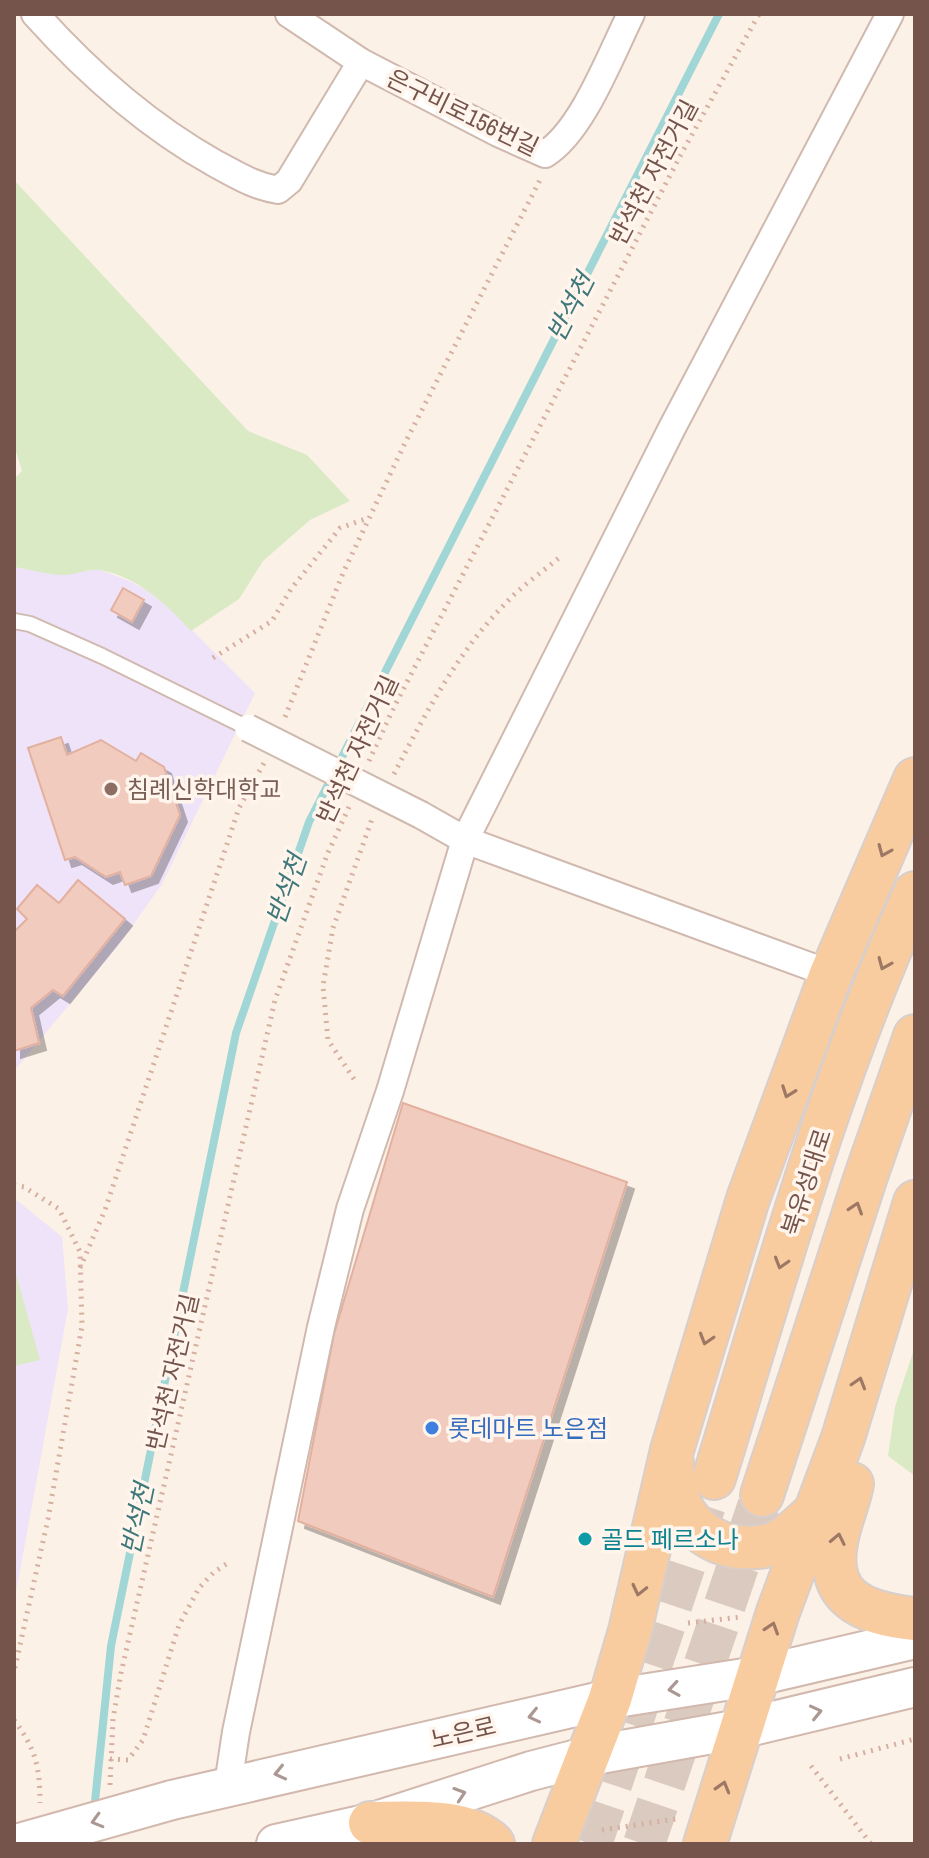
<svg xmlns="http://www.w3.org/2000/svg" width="929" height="1858" font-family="'Archivo Narrow','Noto Sans KR',sans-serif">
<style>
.education{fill:#eee3f8}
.green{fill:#d9eac5}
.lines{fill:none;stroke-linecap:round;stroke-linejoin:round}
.stream{stroke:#a1d6d7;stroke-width:8}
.building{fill:#f1ccbe;stroke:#e3b09f;stroke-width:2;filter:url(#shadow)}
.primary-tunnel{stroke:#dacabf;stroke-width:42;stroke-dasharray:42 21;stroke-linecap:butt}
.lane-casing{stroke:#d0b9af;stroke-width:18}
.street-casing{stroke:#d0b9af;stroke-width:30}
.secondary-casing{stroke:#d2b8ad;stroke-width:42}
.primary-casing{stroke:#d8cfcd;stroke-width:46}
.path{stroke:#d6afa1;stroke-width:5;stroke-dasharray:2 6;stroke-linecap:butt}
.lane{stroke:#fff;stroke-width:14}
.street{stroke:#fff;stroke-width:26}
.secondary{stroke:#fff;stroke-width:38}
.primary{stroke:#f9cca0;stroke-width:42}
.street-bridge-casing{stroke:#d0b9af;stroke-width:30;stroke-linecap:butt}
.secondary-bridge-casing{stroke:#d2b8ad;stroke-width:42;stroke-linecap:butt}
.street-bridge{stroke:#fff;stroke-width:26}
.secondary-bridge{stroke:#fff;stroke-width:38}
.oneway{stroke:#9d7864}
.oneway2{stroke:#ac9893}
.education-dot{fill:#8d6e63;stroke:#fff5ec;stroke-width:3}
.shop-dot{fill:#3f7fe0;stroke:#fff5ec;stroke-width:3}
.culture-dot{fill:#0f9aa8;stroke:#fff5ec;stroke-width:3}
.labels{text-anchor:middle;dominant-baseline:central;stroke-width:7;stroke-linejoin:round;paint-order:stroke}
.street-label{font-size:24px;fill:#75544b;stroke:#fff5ec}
.education-label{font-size:24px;fill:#785e54;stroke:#fff5ec;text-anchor:start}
.shop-label{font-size:24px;fill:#366cbe;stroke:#fff5ec;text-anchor:start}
.culture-label{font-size:24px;fill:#0d838f;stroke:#fff5ec;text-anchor:start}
.water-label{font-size:26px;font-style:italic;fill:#3f787a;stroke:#fff5ec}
</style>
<defs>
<filter id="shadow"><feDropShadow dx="7" dy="7" stdDeviation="0" flood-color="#0004"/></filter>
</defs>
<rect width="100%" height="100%" fill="#fcf1e6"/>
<g class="education">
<path d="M14,567L63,575L98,569L132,582L149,592L175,613L255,693L162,884L118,946L14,1071Z"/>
<path d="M14,1198L62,1237L68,1309L14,1603Z"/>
</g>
<g class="green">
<path d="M14,180L248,431L307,455L350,501L310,520L263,561L239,599L191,631C167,605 137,576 100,570C88,568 75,575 63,575C47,575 30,569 14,567V479L22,471L14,445Z"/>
<path d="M14,1267L40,1360L14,1366Z"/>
<path d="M915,1346V1476L888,1456L895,1407Z"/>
</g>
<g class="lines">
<path class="stream" d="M94,1811L111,1646L236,1033L309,822L719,14"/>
</g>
<g class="building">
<path d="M123,588L144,600L132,622L111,610Z"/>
<path d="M61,737L67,755L101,740L136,761L141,753L164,767L180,815L151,876L125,885L120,872L106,877L75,857L65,860L28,748Z"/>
<path d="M78,880L125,919L63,996L53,990L31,1008L39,1043L14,1051V932L27,919L17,909L37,885L59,903Z"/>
<path d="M403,1103L627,1182L493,1597L298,1521L334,1334Z"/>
</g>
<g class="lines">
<g class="primary-tunnel">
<path d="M591,1844L714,1478"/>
<path d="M644,1844L762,1495"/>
</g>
<g class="lane-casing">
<path id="lane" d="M14,621L30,624L102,656L248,728"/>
</g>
<g class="street-casing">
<g id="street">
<path d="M35,14C87,72 148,126 216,164C237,175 254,186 278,190L289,181L361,62"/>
<path d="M289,14L361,62L498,133L545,154C582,132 611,54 631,14"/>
<path d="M421,815L465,840L831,974"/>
<path d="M228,1785L236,1732L321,1327L350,1209L390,1091L465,840L672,428L890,14"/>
</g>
</g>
<g class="secondary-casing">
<g id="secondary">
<path d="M172,1800L610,1699L757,1676L915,1639"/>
<path d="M276,1844L370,1823L531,1771L589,1756L740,1729L915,1687"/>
</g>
</g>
<g class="primary-casing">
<g id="primary">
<path d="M672,1463C671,1516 710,1556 765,1546C785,1542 802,1524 816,1511"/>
<path d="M714,1478C775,1281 829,1080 915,893"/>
<path d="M852,1484C849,1500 842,1516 838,1533C822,1597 860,1613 915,1619"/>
<path d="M762,1495L866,1176L915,1036"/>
<path d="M370,1823C405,1823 466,1817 493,1844"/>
<path d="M554,1844L610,1699L630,1631L672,1450L748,1199L831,974L915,779"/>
<path d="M705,1844L778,1612L843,1438L915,1202"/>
</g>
</g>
<g class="path">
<path d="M213,658L272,621L291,589L340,528L368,518"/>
<path d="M285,717L343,573L405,443L541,178"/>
<path d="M369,761L392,711L679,158L759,14"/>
<path d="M394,774C424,716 457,653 504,605C520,587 541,573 560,557"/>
<path d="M354,1079L328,1040L323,986L333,928L372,819"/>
<path d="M14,1185L24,1187L59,1209L80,1252L82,1326L48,1519L14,1672"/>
<path d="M80,1268L105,1210L239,808L264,763"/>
<path d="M688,1623L741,1617"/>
<path d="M14,1720C36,1749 40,1768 40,1803"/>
<path d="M110,1759L128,1760L143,1740L179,1625L199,1588L214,1572L231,1561"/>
<path d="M840,1759L915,1739"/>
<path d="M811,1766L871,1844"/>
<path d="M110,1785L113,1719L121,1673L275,1000L327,855L349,807"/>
<path d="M602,1830L676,1819"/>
</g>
<use href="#lane" class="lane"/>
<use href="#street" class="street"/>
<use href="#secondary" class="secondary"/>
<use href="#primary" class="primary"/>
<g class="street-bridge-casing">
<path id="street-bridge" d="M248,728L421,815"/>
</g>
<g class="secondary-bridge-casing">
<path id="secondary-bridge" d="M16,1844L172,1800"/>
</g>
<use href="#street-bridge" class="street-bridge"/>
<use href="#secondary-bridge" class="secondary-bridge"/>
</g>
<defs><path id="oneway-chevron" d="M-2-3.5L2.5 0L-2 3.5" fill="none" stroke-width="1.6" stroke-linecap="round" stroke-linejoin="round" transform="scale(2)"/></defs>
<g class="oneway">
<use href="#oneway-chevron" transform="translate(884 851) rotate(113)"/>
<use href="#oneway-chevron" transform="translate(884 964) rotate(113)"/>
<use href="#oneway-chevron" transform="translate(788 1092) rotate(110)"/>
<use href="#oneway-chevron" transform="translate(856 1208) rotate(-72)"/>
<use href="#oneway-chevron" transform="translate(781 1263) rotate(107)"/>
<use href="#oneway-chevron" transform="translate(706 1339) rotate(107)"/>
<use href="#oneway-chevron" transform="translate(859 1383) rotate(-73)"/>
<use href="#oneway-chevron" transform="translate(838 1539) rotate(-78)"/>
<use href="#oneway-chevron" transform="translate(639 1590) rotate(103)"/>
<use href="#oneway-chevron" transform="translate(772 1628) rotate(-72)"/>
<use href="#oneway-chevron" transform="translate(723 1787) rotate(-74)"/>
</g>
<g class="oneway2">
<use href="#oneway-chevron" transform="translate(674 1689) rotate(171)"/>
<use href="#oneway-chevron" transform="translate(816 1712) rotate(-13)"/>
<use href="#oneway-chevron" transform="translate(534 1716) rotate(167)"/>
<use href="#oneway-chevron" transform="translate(280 1773) rotate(167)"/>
<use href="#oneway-chevron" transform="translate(460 1794) rotate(-18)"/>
<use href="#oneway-chevron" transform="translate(97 1821) rotate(164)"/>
</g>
<circle class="education-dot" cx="111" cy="789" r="8"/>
<circle class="shop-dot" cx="432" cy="1428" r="8"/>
<circle class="culture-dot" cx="585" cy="1539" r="8"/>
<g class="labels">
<g class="street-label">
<text transform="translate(463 112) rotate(26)">은구비로156번길</text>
<text transform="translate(653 172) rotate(-62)">반석천 자전거길</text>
<text transform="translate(357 749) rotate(-65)">반석천 자전거길</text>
<text transform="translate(806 1182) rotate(-72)">북유성대로</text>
<text transform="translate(172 1372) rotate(-77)">반석천 자전거길</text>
<text transform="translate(463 1732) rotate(-13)">노은로</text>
</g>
<g class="education-label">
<text x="127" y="789">침례신학대학교</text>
</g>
<g class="shop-label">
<text x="448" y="1428">롯데마트 노은점</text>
</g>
<g class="culture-label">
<text x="601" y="1539">골드 페르소나</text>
</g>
<g class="water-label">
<text transform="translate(570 307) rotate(-63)">반석천</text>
<text transform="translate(286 889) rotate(-71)">반석천</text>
<text transform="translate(137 1519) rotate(-78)">반석천</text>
</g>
</g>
<rect width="929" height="1858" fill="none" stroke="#75544b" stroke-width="32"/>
</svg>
